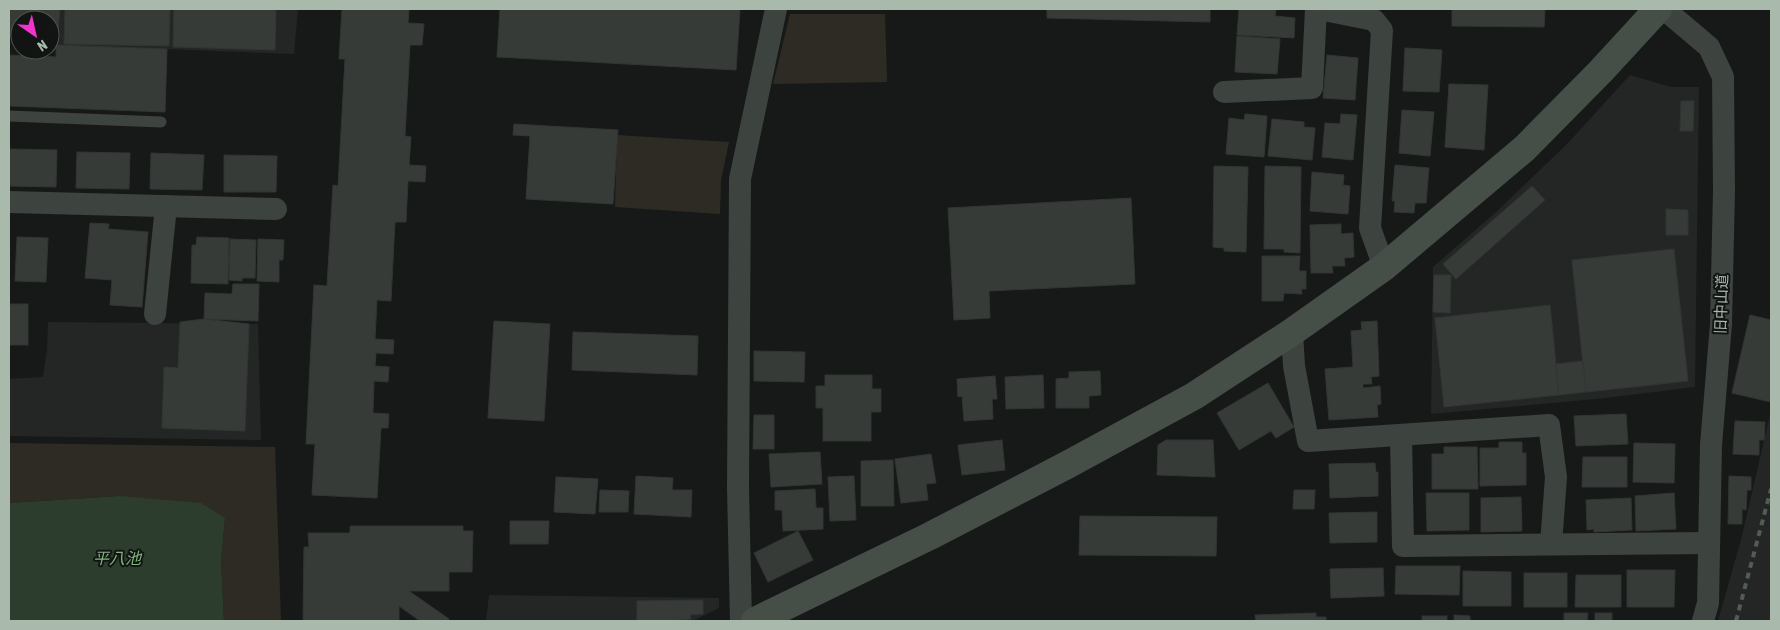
<svg xmlns="http://www.w3.org/2000/svg" width="1780" height="630" font-family="'Asap Condensed','Noto Sans JP',sans-serif">
<style>
.built{fill:#232624}
.green{fill:#2e2b25}
.water{fill:#2d3d2d}
.building{fill:#373b38;stroke:#313533}
.lines{fill:none;stroke-linecap:round;stroke-linejoin:round}
.lane{stroke:#3d433f;stroke-width:11}
.street{stroke:#3d433f;stroke-width:22}
.secondary{stroke:#464e48;stroke-width:28}
.rail{stroke:#535b55;stroke-width:4;stroke-dasharray:6 5;stroke-linecap:butt}
.labels{text-anchor:middle;dominant-baseline:central;stroke-width:4;stroke-linejoin:round;paint-order:stroke}
.street-label{font-size:15px;fill:#a9b9ac;stroke:#121413}
.water-label{font-size:16px;font-style:italic;fill:#80b480;stroke:#121413}
</style>
<rect width="100%" height="100%" fill="#171918"/>
<g class="built">
<path d="M9,9H298L294,54L58,45V41L50,40V20H20V39L9,38Z"/>
<path d="M1630,75L1671,87H1699L1695,387L1597,399L1431,414L1433,267L1496,212L1568,143Z"/>
<path d="M48,322L258,324L261,440L9,436V379L43,377L47,349Z"/>
<path d="M1771,410V621H1718L1742,536Z"/>
<path d="M489,595L719,598V608L693,621H486Z"/>
</g>
<g class="green">
<path d="M790,14H885L887,82L773,84Z"/>
<path d="M617,135L729,142L721,180L720,214L615,207Z"/>
<path d="M9,443L275,447L281,621H224L221,562L225,518L119,496L9,503Z"/>
</g>
<path class="water" d="M119,496L201,503L225,518L221,562L224,621H9V503Z"/>
<g class="building">
<path d="M9,9H60L57,40L50,39V20H20V37L9,36Z"/>
<path d="M65,9H170L169,46L64,44Z"/>
<path d="M174,9H276L275,50L173,47Z"/>
<path d="M342,9H409L408,23L424,24L422,45H410L405,136L411,137L409,165L426,166L425,182L408,181L406,222H395L391,301L377,300L375,339L394,340L393,354L376,353L375,366L389,367L388,382L374,381L373,413L389,414L388,428H381L377,498L312,495L315,444H306L314,285L327,286L333,185L338,186L345,59H339Z"/>
<path d="M500,9H740L736,70L497,57Z"/>
<path d="M1047,9H1210V22L1047,18Z"/>
<path d="M1239,9H1276L1275,16L1295,18L1294,38L1237,35Z"/>
<path d="M1452,9H1545L1544,27L1452,26Z"/>
<path d="M1237,36L1280,39L1277,74L1235,72Z"/>
<path d="M56,45L167,49L165,112L9,106V55L56,57Z"/>
<path d="M1405,48L1442,50L1439,92L1403,91Z"/>
<path d="M1327,55L1358,58L1355,100L1323,98Z"/>
<path d="M1449,84L1488,85L1484,150L1445,147Z"/>
<path d="M1681,101H1694L1693,131H1680Z"/>
<path d="M1402,110L1434,112L1430,156L1399,153Z"/>
<path d="M1245,114L1267,116L1264,157L1226,154L1229,118L1244,120Z"/>
<path d="M1341,114L1357,115L1353,160L1322,157L1325,123L1340,124Z"/>
<path d="M1272,119L1304,122V127L1315,128L1312,160L1268,156Z"/>
<path d="M514,124L618,130L613,204L526,199L530,136L513,135Z"/>
<path d="M9,149L57,150L56,187L9,186Z"/>
<path d="M77,152L130,153L129,189L76,188Z"/>
<path d="M151,153L204,155L202,190L150,189Z"/>
<path d="M224,155L277,156L276,192H224Z"/>
<path d="M1395,165L1429,168L1426,203H1415L1414,213L1394,212L1395,201H1392Z"/>
<path d="M1214,166L1248,167L1246,252L1224,251V248L1213,247Z"/>
<path d="M1265,166L1301,167L1300,253L1284,252V249H1264Z"/>
<path d="M1312,172L1344,175L1343,185L1350,186L1348,214L1310,211Z"/>
<path d="M1532,186L1545,200L1456,279L1443,264Z"/>
<path d="M1131,198L1135,284L989,291L990,318L954,320L948,208Z"/>
<path d="M1666,209L1688,210V235H1666Z"/>
<path d="M90,223L109,224L108,229L148,232L142,307L110,305L112,280L85,278Z"/>
<path d="M1341,224V234L1353,233L1354,257L1344,258L1345,266H1332L1333,273H1311L1310,225Z"/>
<path d="M17,237L48,238L46,282L15,281Z"/>
<path d="M197,237L229,238L228,284L191,283L192,245H196Z"/>
<path d="M230,239L256,240L255,278H242V281L229,280Z"/>
<path d="M258,239L284,240L283,260H279V282L257,281Z"/>
<path d="M1674,249L1688,381L1586,392L1572,260Z"/>
<path d="M1262,256H1300L1299,271H1306V289H1301L1302,294L1284,293L1283,301H1262Z"/>
<path d="M1434,275H1451L1450,313L1433,312Z"/>
<path d="M233,284H259L258,321L204,319L205,293L232,294Z"/>
<rect x="9" y="304" width="19" height="41"/>
<path d="M1550,305L1559,395L1444,407L1435,318Z"/>
<path d="M1750,315L1771,320V402L1732,393Z"/>
<path d="M204,319L249,324L245,431L162,428L164,367L178,368L180,322Z"/>
<path d="M494,321L550,324L544,421L488,418Z"/>
<path d="M1377,321L1379,376L1371,377L1372,384H1363V388L1380,386L1381,404L1377,405L1378,417L1329,420L1325,369L1353,367L1351,331L1362,330L1361,322Z"/>
<path d="M573,332L698,336L697,375L572,370Z"/>
<path d="M754,351L805,352L804,382L754,381Z"/>
<path d="M1583,361L1586,392L1559,395L1556,364Z"/>
<path d="M1100,371L1101,395L1089,396V408H1056V379L1069,378V372Z"/>
<path d="M825,375H872V389H881V412H871V441H823V408H816V386H825Z"/>
<path d="M1043,375L1044,408L1006,409L1005,377Z"/>
<path d="M995,376L997,399H992L993,419L964,421L962,396L958,397L957,379Z"/>
<path d="M1268,383L1294,427L1276,438L1271,431L1239,450L1217,413Z"/>
<path d="M1626,414L1628,444L1576,446L1574,416Z"/>
<path d="M754,415H774V449H753Z"/>
<path d="M1735,421L1765,422L1764,440H1759V455L1733,454Z"/>
<path d="M1002,440L1005,470L962,475L958,445Z"/>
<path d="M1166,440H1213L1215,477L1157,475L1158,445Z"/>
<path d="M1499,442H1522V453H1526V485L1480,486V448H1499Z"/>
<path d="M1634,443L1675,444L1674,483L1633,482Z"/>
<path d="M1444,447H1477L1478,489H1432V454H1444Z"/>
<path d="M820,452L822,484L771,487L769,454Z"/>
<path d="M931,454L936,483L926,484L928,500L901,503L895,459Z"/>
<path d="M1583,457H1627V487H1582Z"/>
<path d="M893,460L894,506H861V461Z"/>
<path d="M1375,463L1376,473L1378,472V496L1330,498L1329,464Z"/>
<path d="M636,476L673,478L672,490H692L691,517L634,514Z"/>
<path d="M854,476L856,520L830,521L828,477Z"/>
<path d="M1729,476L1751,477V490H1747L1746,510L1742,509V524H1728Z"/>
<path d="M556,477L598,479L595,514L554,512Z"/>
<path d="M815,489L816,508H823V529L783,531L782,510H775V491Z"/>
<path d="M600,490L629,491L628,512H599Z"/>
<path d="M1294,490H1315L1314,509H1293Z"/>
<path d="M1426,493H1469V530L1427,531Z"/>
<path d="M1674,493L1676,529L1636,531L1635,496Z"/>
<path d="M1521,497L1522,531L1481,532V498Z"/>
<path d="M1631,498L1632,530L1594,532V529L1587,530L1586,500Z"/>
<path d="M1377,512V542L1330,543L1329,513Z"/>
<path d="M1080,516L1217,517L1216,556L1079,555Z"/>
<path d="M510,521H549L548,544H510Z"/>
<path d="M350,526H463V531H473L472,572H449V591H409L449,619L448,621H420L399,606V621H303L304,547H309L308,533H350Z"/>
<path d="M798,531L813,560L768,582L754,553Z"/>
<path d="M1396,566H1460L1459,595L1395,594Z"/>
<path d="M1383,568L1384,596L1331,598L1330,569Z"/>
<path d="M1627,570H1675L1674,607H1627Z"/>
<path d="M1463,571L1511,572V606H1463Z"/>
<rect x="1524" y="573" width="43" height="34"/>
<path d="M1576,575H1621V607H1575Z"/>
<path d="M703,600V614L690,615L691,619L679,620V621H637V601Z"/>
<path d="M1316,613V617H1326V621H1256L1255,615Z"/>
<path d="M1564,613H1588L1587,621H1564Z"/>
<rect x="1595" y="613" width="17" height="8"/>
<path d="M1454,615L1470,616V620L1479,621H1454Z"/>
<rect x="1422" y="616" width="25" height="5"/>
</g>
<g class="lines">
<path class="lane" d="M9,116L161,122"/>
<g class="street">
<path d="M1319,9L1374,20L1382,30L1370,228L1384,267"/>
<path d="M1664,9L1709,47L1723,77L1724,191L1721,324L1711,445L1708,603L1703,621"/>
<path d="M1224,92L1312,88L1316,9"/>
<path d="M9,202L276,209"/>
<path d="M155,314L166,206"/>
<path d="M1292,332L1294,366L1308,441L1549,425L1556,477L1551,544"/>
<path d="M1401,435L1403,546L1709,543"/>
<path d="M741,621L738,488L740,179L776,9"/>
</g>
<path class="secondary" d="M755,621L930,536L1067,465L1194,396L1292,332L1384,267L1525,148L1601,71L1658,9"/>
<path class="rail" d="M1736,621L1771,489"/>
</g>
<g class="labels">
<g class="street-label">
<text transform="translate(1721 304) rotate(-88)">旧中山道</text>
</g>
<g class="water-label">
<text x="117" y="558">平八池</text>
</g>
</g>
<rect width="1780" height="630" fill="none" stroke="#a9b9ac" stroke-width="20"/>
<g transform="translate(35 35) rotate(146)"><circle r="24" fill="#121413" stroke="#4e5650"/>
<path d="M0-4L9 19L0 12L-9 19Z" fill="#f334cc"/>
<text y="-8" font-size="14" font-weight="bold" text-anchor="middle" fill="#a9b9ac">N</text>
</g>
</svg>
